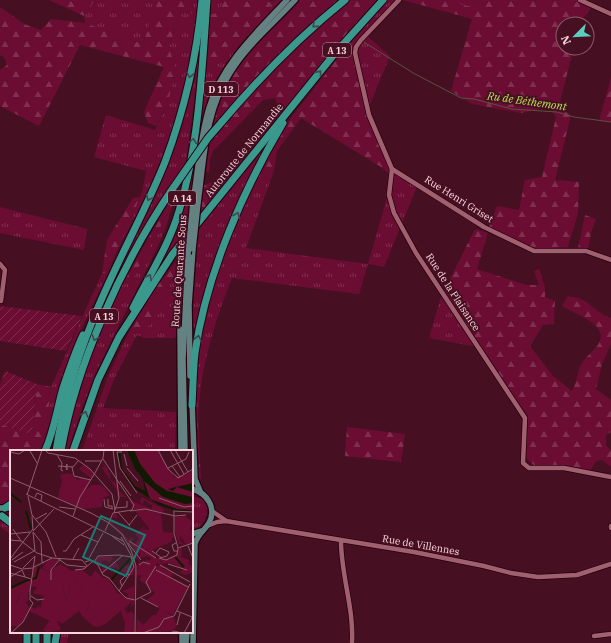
<svg xmlns="http://www.w3.org/2000/svg" width="611" height="643" font-family="'IBM Plex Serif',serif">
<style>
.grass{fill:url(#grass-tufts)}
.forest{fill:url(#forest-firs)}
.garden{fill:url(#garden-furrows)}
.lines{fill:none;stroke-linecap:round;stroke-linejoin:round}
.stream{stroke:#575242;stroke-width:1}
.minor-casing{stroke:#26000d;stroke-width:6}
.major-casing{stroke:#26000d;stroke-width:8}
.highway-casing{stroke:#26000d;stroke-width:9}
.minor{stroke:#a06070;stroke-width:4.5}
.major{stroke:#638281;stroke-width:5.5}
.highway{stroke:#3a988c;stroke-width:7}
.major-bridge-casing{stroke:#26000d;stroke-width:8;stroke-linecap:butt}
.highway-bridge-casing{stroke:#26000d;stroke-width:9;stroke-linecap:butt}
.major-bridge{stroke:#638281;stroke-width:5.5}
.highway-bridge{stroke:#3a988c;stroke-width:7}
.oneway{stroke:#42464c}
.labels{text-anchor:middle;dominant-baseline:central;stroke-width:4;stroke-linejoin:round;paint-order:stroke}
.shield{fill:#470f22;stroke:#c499a4;stroke-width:1}
.shield-label{font-size:9px;font-weight:bold;fill:#f9d4dc}
.street-label{font-size:10px;fill:#f9d4dc;stroke:#470f22}
.water-label{font-size:11px;font-style:italic;fill:#b9e253;stroke:#470f22}
.inset-river{fill:none;stroke:#111a00;stroke-width:2}
.inset-road{fill:none;stroke:#8e5e6c;stroke-width:1}
.view{fill:#1b7b74;fill-opacity:0.15;stroke:#1b7b74;stroke-width:2}
.inset-edge{fill:none;stroke:#f9d4dc;stroke-width:2}
</style>
<defs>
<pattern id="grass-tufts" width="24" height="20" patternUnits="userSpaceOnUse"><rect width="24" height="20" fill="#6b0d33"/><path d="M3 7l-1-3M5 7V3M7 7l1-3M15 17l-1-3M17 17v-4M19 17l1-3" fill="none" stroke="#812f50"/></pattern>
<pattern id="forest-firs" width="22" height="20" patternUnits="userSpaceOnUse"><rect width="22" height="20" fill="#6b0d33"/><path d="M5 1l3.5 6h-7zM16 11l3.5 6h-7z" fill="#812f50"/></pattern>
<pattern id="garden-furrows" width="10" height="10" patternUnits="userSpaceOnUse"><rect width="10" height="10" fill="#6b0d33"/><path d="M-1 1l2-2M0 10L10 0M9 11l2-2" fill="none" stroke="#812f50"/></pattern>
</defs>
<rect width="100%" height="100%" fill="#470f22"/>
<g class="grass">
<path d="M95,0H157L143,44L85,23L84,16Z"/>
<path d="M191,0H199C194,63 176,130 150,188C139,210 127,232 116,253L142,192L146,171L94,157L106,115L155,130L168,102L176,69L169,48L180,11L191,14L194,8Z"/>
<path d="M211,0H223L221,8L210,17Z"/>
<path d="M241,0H271C264,7 249,4 241,0Z"/>
<path d="M276,0H284C260,27 232,49 215,82C210,93 206,105 204,117C202,127 202,141 195,149L205,65L220,49L240,43L252,24Z"/>
<path d="M387,0H401L366,35L390,56L368,109L355,48L348,45Z"/>
<path d="M437,0H475L473,8Z"/>
<path d="M199,44L201,45L186,163L137,240L106,301L92,339H89L105,298L151,200Z"/>
<path d="M273,136L221,248L201,305L198,328H192L198,230Z"/>
<path d="M263,164L274,171L246,248L368,264L393,177V168L418,184L384,267L368,264L359,294L232,278C216,318 203,359 199,402C197,428 200,454 201,479H199L194,376L200,345L217,273L241,212Z"/>
<path d="M178,186L166,227L158,246L96,372L81,411L68,451H64C75,394 97,337 122,285L131,282L166,216L170,207V200Z"/>
<path d="M0,207L87,229L84,250L0,233Z"/>
<path d="M183,271L177,332L175,338H144L137,335L115,377L103,408L176,412L175,451H82L108,376L130,330L137,334L151,315L158,301L163,305L166,298L164,291L173,277Z"/>
<path d="M102,273H108L77,338L55,407L44,446L51,387Z"/>
<path d="M441,297L478,347L429,338Z"/>
<path d="M11,495V502L0,504V498Z"/>
<path d="M192,497C213,496 210,520 196,529L192,528Z"/>
<path d="M0,520L11,527V538L8,532L0,527Z"/>
<path d="M59,632H69L67,643H58Z"/>
</g>
<g class="forest">
<path d="M49,0H95L84,16Z"/>
<path d="M157,0H191L194,8L191,14L180,11L169,48L176,69L168,102L156,126L148,123L144,112L164,67L80,45L39,126L0,106V70L7,65L4,57L0,55V7L24,24L41,30L51,19L85,23L143,44Z"/>
<path d="M223,0H241L260,4L276,0L252,24L240,43L220,49L215,66L205,65L210,17L221,8Z"/>
<path d="M299,0H338C292,39 250,80 212,128C224,72 261,39 299,0Z"/>
<path d="M348,0H377L351,29L199,216L202,186L217,180L242,150L277,104L275,98L263,100L213,151L210,159L209,173L206,171L209,144L244,99L301,42Z"/>
<path d="M403,0H437L473,7L475,0H578L592,7L578,24H563V48H574L560,101L566,112L571,115L555,180L579,182L578,213L568,247L529,249L489,227L497,206L519,210L525,180L542,177L556,117L550,107L521,113L472,104L451,91L472,19Z"/>
<path d="M348,45L355,48L368,109L393,177L381,167L301,118L277,151L274,171L263,164L283,128Z"/>
<path d="M611,77V122L599,121Z"/>
<path d="M195,163L187,231L155,276L154,274L192,168Z"/>
<path d="M140,197L108,273H102L107,240L133,198Z"/>
<path d="M170,200V207L166,216L131,282L122,285Z"/>
<path d="M585,215L596,219L591,233L588,250L578,248Z"/>
<path d="M475,229L488,233L477,269L526,285H539L534,271L539,269L545,287V297L555,301L554,324L543,325L530,346L553,376L572,391C577,383 577,371 582,363C587,355 597,349 600,341C607,323 572,313 562,306L567,297C585,294 595,313 611,318V344L602,364L596,389L611,400V432L606,435V445L611,451V467L602,460L596,461L588,474L557,466L534,465L527,459L525,449L528,416L441,297Z"/>
<path d="M184,251L183,271L173,277L164,291L166,298L164,305L158,301L151,315L154,322L137,334L130,330L157,286Z"/>
<path d="M37,384L51,387L44,446L42,451H11V495L0,498V424L32,435Z"/>
<path d="M347,427L405,434L401,462L345,456Z"/>
</g>
<g class="garden">
<path d="M0,306L82,316L66,351L0,341Z"/>
<path d="M5,371L37,384L32,435L0,424V385Z"/>
</g>
<g class="lines">
<path class="stream" d="M362,41L415,74L461,98L474,99L512,109L557,112L574,117L611,122"/>
<g class="minor-casing">
<g id="minor">
<path d="M399,0L361,40L356,47L355,53L369,115L392,169L389,195L394,213L416,253L525,418L523,463L529,468H564L611,477"/>
<path d="M580,0L611,14"/>
<path d="M392,169L484,227L534,251H586L611,260"/>
<path d="M0,264L5,270L1,301"/>
<path d="M212,511L225,520"/>
<path d="M207,526L217,522L226,521L414,552L484,566L511,573L538,577L577,575L611,564"/>
<path d="M611,526V528"/>
<path d="M341,541C341,575 354,608 352,643"/>
<path d="M594,636L611,634"/>
</g>
</g>
<g class="major-casing">
<g id="major">
<path d="M193,202C198,171 200,138 209,108C222,64 257,32 287,0"/>
<path d="M198,203C204,159 205,111 230,73C247,45 273,24 295,0"/>
<path d="M180,329L181,451"/>
<path d="M190,376L189,305L193,249"/>
<path d="M192,402L195,479L201,493"/>
<path d="M185,451L183,359L188,254"/>
<path d="M192,489C207,493 217,508 209,523C204,531 197,535 195,544L193,643"/>
<path d="M0,508H11"/>
<path d="M192,534L202,531"/>
<path d="M182,643V632"/>
<path d="M186,643L187,632"/>
</g>
</g>
<g class="highway-casing">
<g id="highway">
<path d="M221,123C259,78 299,37 345,0"/>
<path d="M133,308C149,276 169,245 179,211C199,144 202,70 207,0"/>
<path d="M192,405C193,388 193,370 195,353C206,275 243,190 283,123"/>
<path d="M45,451C54,431 57,409 63,388C69,370 75,352 83,335"/>
<path d="M56,451C63,407 75,364 92,322C113,268 143,217 165,162C184,111 197,55 202,0"/>
<path d="M61,451C76,364 122,264 171,191"/>
<path d="M73,451L98,380L119,337L172,255L336,52L383,0"/>
<path d="M5,508L11,504"/>
<path d="M2,516L11,523"/>
<path d="M27,643V632"/>
<path d="M36,643V632"/>
<path d="M47,643V632"/>
<path d="M55,643L57,632"/>
</g>
</g>
<use href="#minor" class="minor"/>
<use href="#major" class="major"/>
<use href="#highway" class="highway"/>
<g class="major-bridge-casing">
<g id="major-bridge">
<path d="M193,249L198,203"/>
<path d="M188,254L193,202"/>
</g>
</g>
<g class="highway-bridge-casing">
<path id="highway-bridge" d="M171,191L208,138L221,123"/>
</g>
<use href="#major-bridge" class="major-bridge"/>
<use href="#highway-bridge" class="highway-bridge"/>
</g>
<defs><path id="oneway-chevron" d="M-2-3.5L2.5 0L-2 3.5" fill="none" stroke-width="1.6" stroke-linecap="round" stroke-linejoin="round"/></defs>
<g class="oneway">
<use href="#oneway-chevron" transform="translate(315 25) rotate(139)"/>
<use href="#oneway-chevron" transform="translate(319 73) rotate(-51)"/>
<use href="#oneway-chevron" transform="translate(190 75) rotate(102)"/>
<use href="#oneway-chevron" transform="translate(193 141) rotate(-82)"/>
<use href="#oneway-chevron" transform="translate(149 198) rotate(114)"/>
<use href="#oneway-chevron" transform="translate(237 215) rotate(-68)"/>
<use href="#oneway-chevron" transform="translate(149 277) rotate(-63)"/>
<use href="#oneway-chevron" transform="translate(95 338) rotate(110)"/>
<use href="#oneway-chevron" transform="translate(198 338) rotate(-78)"/>
<use href="#oneway-chevron" transform="translate(85 414) rotate(-71)"/>
</g>
<g class="labels">
<g class="shield">
<rect x="323" y="43" width="28" height="14" rx="3"/>
<rect x="204" y="82" width="34" height="14" rx="3"/>
<rect x="168" y="191" width="28" height="14" rx="3"/>
<rect x="90" y="309" width="28" height="14" rx="3"/>
</g>
<g class="shield-label">
<text x="337" y="50">A 13</text>
<text x="221" y="89">D 113</text>
<text x="182" y="198">A 14</text>
<text x="104" y="316">A 13</text>
</g>
<g class="street-label">
<text transform="translate(244 150) rotate(-51)">Autoroute de Normandie</text>
<text transform="translate(459 199) rotate(32)">Rue Henri Griset</text>
<text transform="translate(179 271) rotate(-86)">Route de Quarante Sous</text>
<text transform="translate(453 292) rotate(57)">Rue de la Plaisance</text>
<text transform="translate(421 545) rotate(10)">Rue de Villennes</text>
</g>
<g class="water-label">
<text transform="translate(527 101) rotate(8)">Ru de Béthemont</text>
</g>
</g>
<g transform="translate(10 450)">
<rect width="183" height="183" fill="#470f22"/>
<path d="M124,0H147L164,27L178,24L183,19V47L157,41L145,33L130,14ZM59,23L68,30L71,28L81,30L76,40L81,35H92L100,45L93,48L92,57L73,59L48,48L52,31L50,25ZM107,63V69L103,67L101,70L103,75L107,77L119,90L121,87L124,89L121,92L128,98L135,97L146,108H152V111L148,110L153,113L150,114L160,119L147,118L149,117L147,116L150,115L148,113L146,114V117L142,115L133,126L127,125L126,129L125,121V136H124L125,122L122,119L126,120L125,115L127,122L128,115L129,111L127,108L126,105L130,111V114L133,112L145,114L135,112L137,109L138,111L142,109L138,106L129,108L131,102L127,106L123,97L101,75L112,83L99,73L103,65ZM46,108L48,110L39,122L32,118L38,110ZM71,119L81,127L85,120L93,128H98L107,143L124,150L95,174L88,177L83,176L74,168L80,152L79,144L72,141L71,135L65,129ZM16,130H21L20,142H11L6,153L0,149V140ZM55,130H60L59,146L55,147L53,134ZM38,147L42,167L40,171L17,160L20,157L26,159L28,156L31,157L32,149Z" fill="#6b0d33"/>
<path d="M91,11L99,20L97,22L100,23V29L108,35L109,41L116,47H107V40L92,18L94,16ZM152,33L160,40L167,37L182,41L183,47L170,46L153,38ZM131,47L154,59L153,62L124,59L119,50L142,59V55L134,50L133,54L130,53ZM132,60L151,63L153,82L163,83L164,87L161,89L163,91L142,100L146,107L135,97L131,98L125,94L129,89L125,84L136,75L130,83L134,79L139,80V78L125,61ZM174,66L183,72L180,79L183,81V93L177,96L170,85V91L175,95L169,94L165,82L164,68ZM170,96L172,99L171,107L179,110V113L176,112L183,117V122L175,125L169,122L173,120L171,119H177L159,113L150,114L153,116L150,114V113L153,112L149,109L162,108L178,118L164,109ZM101,106L110,119L115,113L119,116L123,112L120,117L123,116L124,125H116L106,117L102,118L100,117L104,111L102,109L100,113L95,110L91,112L94,115L98,114L96,121L92,122L93,116L84,112L88,107ZM50,114L62,121L71,119L65,129L69,133L71,130L74,132L71,135L72,141L80,143L82,146L74,168L69,161L52,174L47,170L51,180L36,182L33,180L42,167L38,161V147L35,149L32,145L25,144L23,143L27,137L20,136L24,116L39,122ZM55,130H60L59,146L55,147L53,135L55,134ZM125,136L124,154L120,157L124,150L119,149L118,144L112,141ZM11,142H18V151L16,152L19,158L13,172L9,176H0V149L7,153ZM113,157L118,164L120,161L124,164V183H114L115,173L111,162ZM150,158L163,166L167,176L162,181L126,183L127,169L133,175L143,165H146Z" fill="#6b0d33" fill-rule="evenodd"/>
<path d="M134,30L154,47L175,54L183,53V59H167L142,50L137,45ZM167,103H172L171,107L179,114H175L178,118L161,110Z" fill="#6b0d33"/>
<path d="M73,15L81,20L80,21L84,25L82,29L69,19ZM142,115L164,123L161,127L178,136L163,165L136,151L145,143L129,129ZM40,124L46,126V138L38,137Z" fill="#6b0d33"/>
<path d="M117,0H124L130,14L145,33L157,41L183,47V53L175,54L153,47L134,31L140,49L167,59L183,61H166L149,55L124,38L113,22L109,12L107,0L110,1L113,20L125,36L135,41L133,29L125,19ZM183,33V42L167,37L163,41L158,39Z" fill="#111a00"/>
<path class="inset-river" d="M0,43L11,52M16,61L21,79M165,107L174,117M22,129L26,128L29,117M101,130L121,108M0,138L20,129"/>
<path class="inset-road" d="M35,0L38,3L65,8L80,19L102,44L105,60M103,0L109,48L104,63M148,0L158,19L168,28L183,19M160,0L174,24M165,0L178,22M20,1L27,13M0,2L9,4L15,0M112,2H107L110,18L127,43M114,4L117,16M47,5L52,13L51,20L53,21M93,9L124,55L122,60M75,11H91M57,14V20L56,17ZM48,16L63,17L68,11M162,16L170,27M62,17L64,26L81,30M117,18L128,31M158,18L176,9L179,2M85,23L93,8L94,0M0,28L81,63L99,73L112,84L121,100L126,116L125,183M110,31L121,46M16,44L113,91M17,45L32,0M18,46L22,65M25,47L27,43L32,45L31,51M149,48L174,57L183,56M94,49L95,57L103,59M98,49V56H102V59M49,57L65,59M105,58L117,57V51M120,61L135,59L165,66L176,65M163,61L183,62M108,62L120,76M22,65L36,82L46,107M22,66L23,80M63,66L70,47L85,23M26,69L37,63M119,75L127,65M3,79L11,91M23,81L44,59M95,81L103,63L122,60M23,82L31,92L32,112L34,113M23,82L25,101M0,84L20,82M71,85L88,92M102,86L114,95M111,87L123,109M0,90L11,91L27,103L42,108L72,110L77,116M119,91L146,108M118,93L131,110M166,93L162,95L164,101H168M178,96L183,108M168,98L183,93M53,101H56L64,89L83,77M142,101L152,108M146,103L150,98L159,102L157,106L150,108M47,108L57,115L76,117M149,108L156,110L167,105L168,98L164,83V62M0,109L23,79M63,109L69,98M2,110L13,102M78,110L93,83M4,112L24,101M75,112L81,110L88,115L93,125L99,128L109,141M84,112L88,106L109,105L121,107L124,117M158,114L177,120M0,115L12,119L23,118M129,115L133,112L140,114M150,115L180,132M24,117L42,108M13,118L25,106M12,120L15,127L21,129M65,120L74,119L83,111M146,120L178,137M0,123L15,127M92,123L112,106M0,127L12,120M41,130V120L51,108M112,136L110,131L117,124L120,125M109,141L116,148L125,150L141,142L136,132L146,116M109,141L124,117M21,146L27,150L34,149M131,148L148,157M167,161L182,167M167,175L170,163M1,183L13,172L23,153L20,150V141L25,106M133,183L149,177L154,169L164,166L180,134M160,183L164,181L172,183M174,183L183,166"/>
<path class="view" d="M91,66L135,85L116,126L73,107Z"/>
<rect width="183" height="183" class="inset-edge"/>
</g>
<g transform="translate(575 36) rotate(246)"><circle r="19" fill="#470f22" stroke="#8e5e6c"/>
<path d="M0-3L7 15L0 10L-7 15Z" fill="#59cebf"/>
<text y="-6" font-size="11" font-weight="bold" text-anchor="middle" fill="#f9d4dc">N</text>
</g>
</svg>
